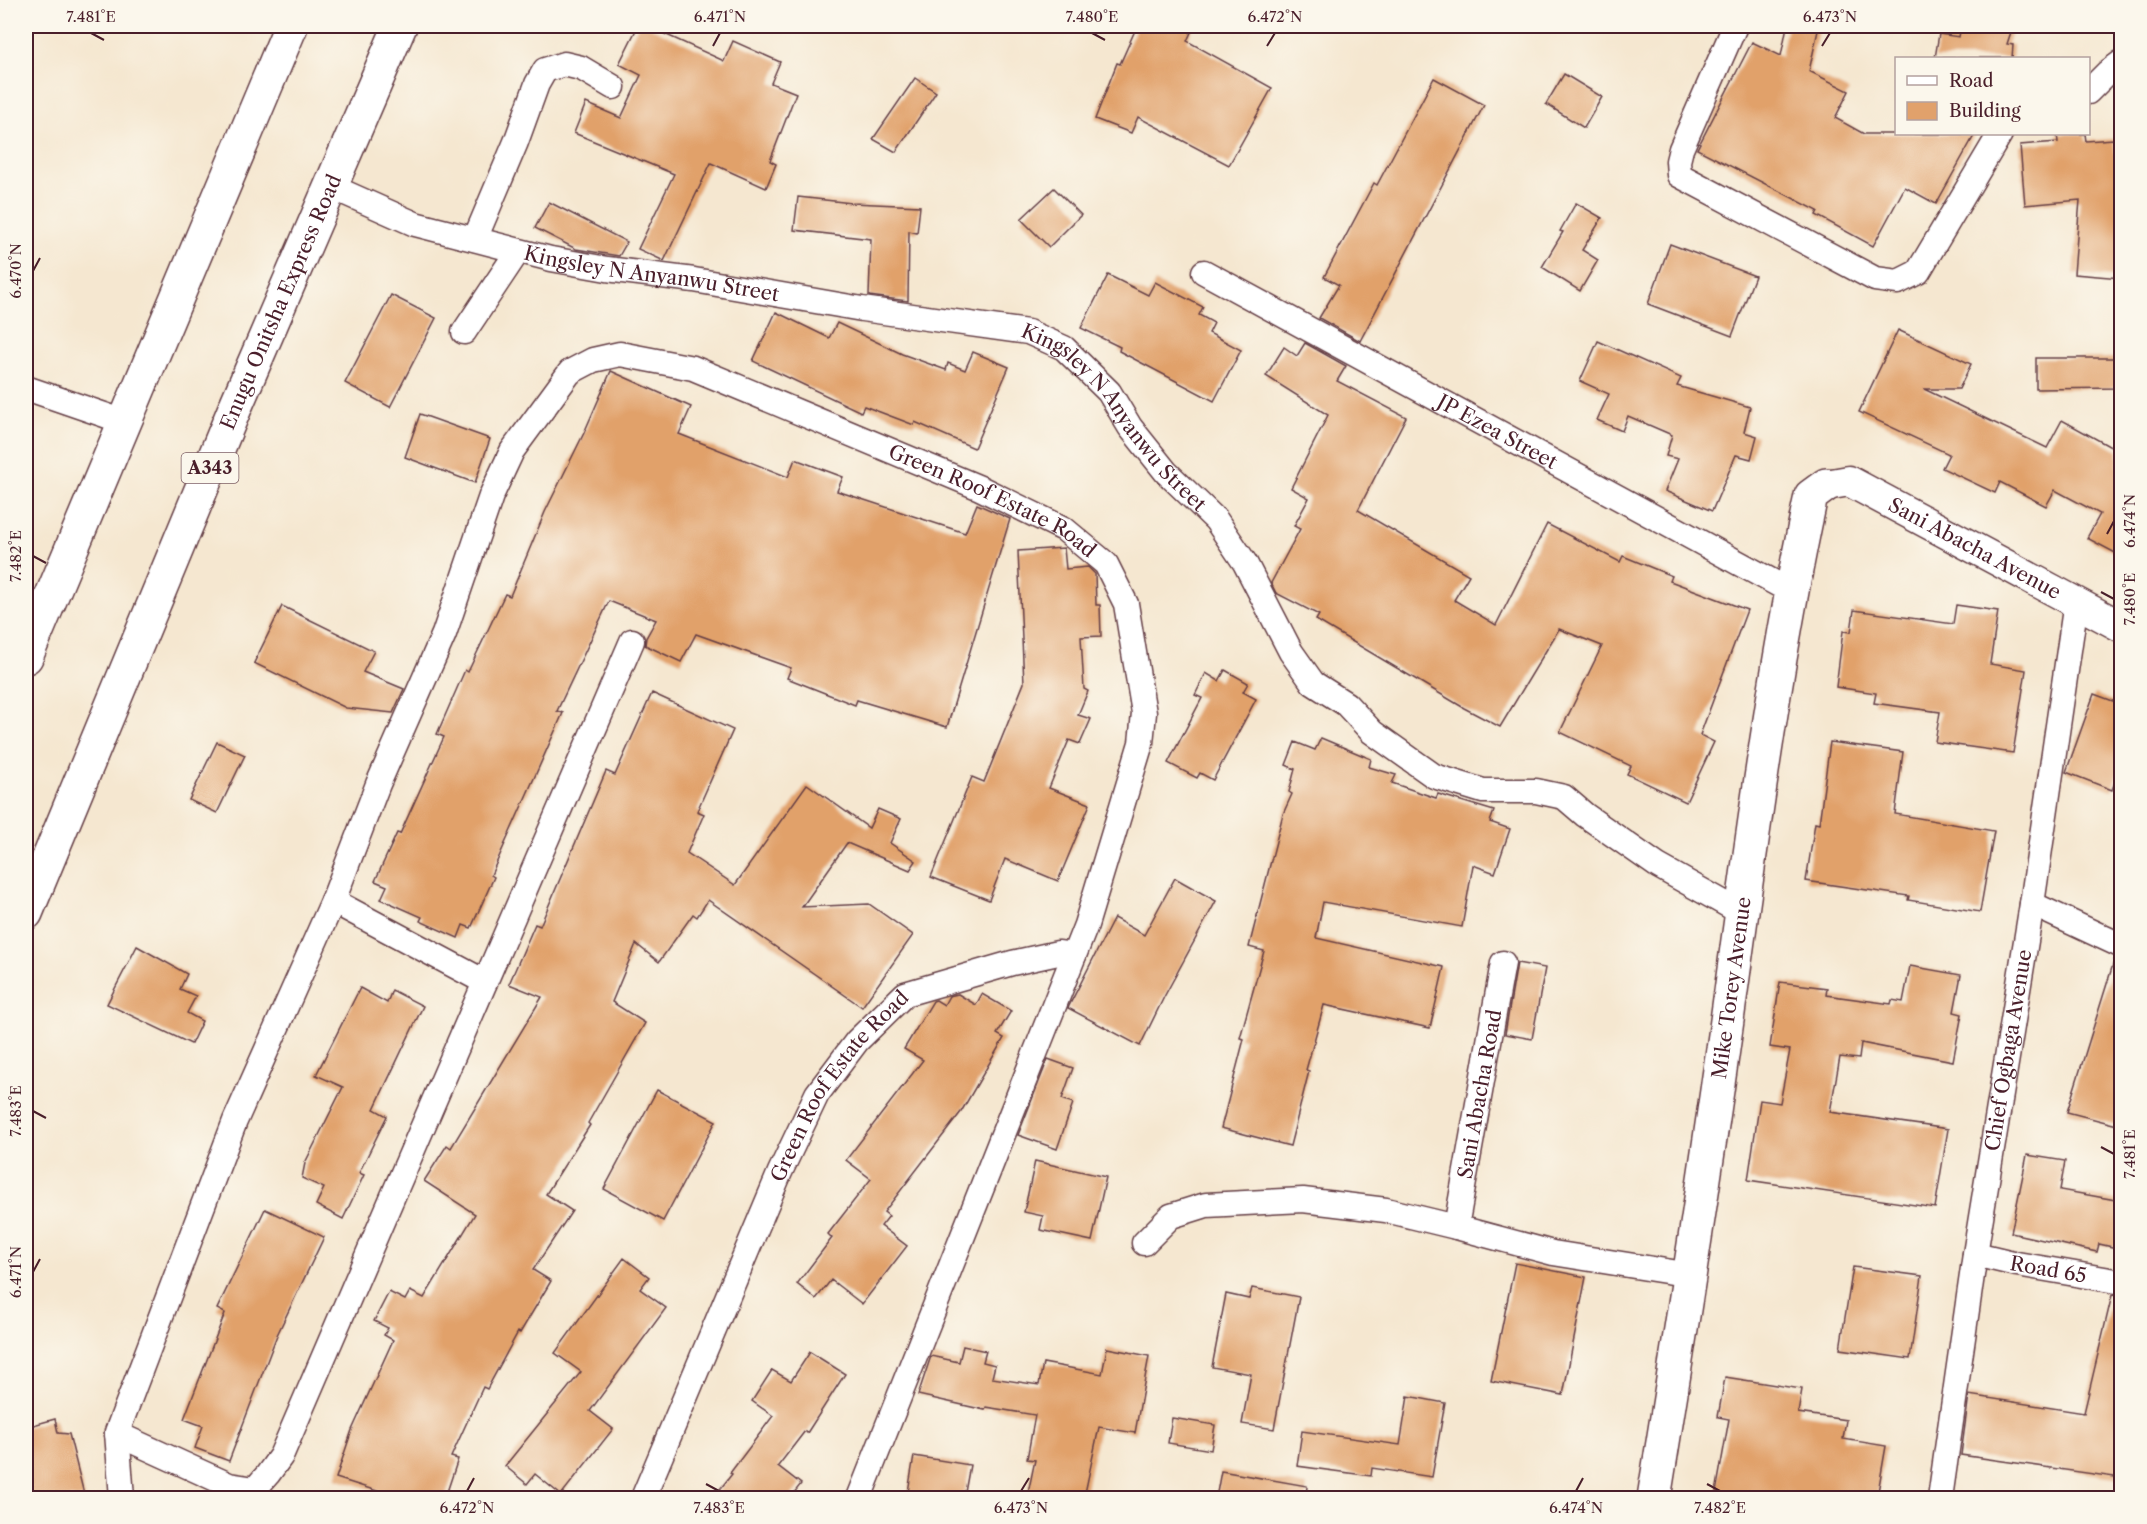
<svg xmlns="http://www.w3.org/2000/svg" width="2147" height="1524" font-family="'Libre Caslon Text',serif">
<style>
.building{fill:#e1a16b}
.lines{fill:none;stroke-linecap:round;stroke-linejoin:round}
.minor-casing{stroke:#643d44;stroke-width:27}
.tertiary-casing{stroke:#643d44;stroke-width:33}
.secondary-casing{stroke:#643d44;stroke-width:36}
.trunk-casing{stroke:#643d44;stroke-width:36}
.minor{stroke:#fff;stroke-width:24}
.tertiary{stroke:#fff;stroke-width:30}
.secondary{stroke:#fff;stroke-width:33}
.trunk{stroke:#fff;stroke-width:33}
.ticks{fill:none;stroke:#4a1f2b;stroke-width:2}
.labels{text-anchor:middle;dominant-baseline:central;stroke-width:4.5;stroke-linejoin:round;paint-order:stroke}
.shield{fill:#fbf7ec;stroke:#7f6065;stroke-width:1.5}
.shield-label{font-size:18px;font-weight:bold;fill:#4a1f2b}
.street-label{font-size:20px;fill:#4a1f2b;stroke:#fbf7ec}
.neatline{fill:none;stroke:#4a1f2b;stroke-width:2}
.ticks-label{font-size:15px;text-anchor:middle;fill:#4a1f2b}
</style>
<rect width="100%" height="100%" fill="#fbf7ec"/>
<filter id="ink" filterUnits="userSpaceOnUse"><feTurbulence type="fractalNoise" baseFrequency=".0167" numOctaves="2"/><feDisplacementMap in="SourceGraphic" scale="12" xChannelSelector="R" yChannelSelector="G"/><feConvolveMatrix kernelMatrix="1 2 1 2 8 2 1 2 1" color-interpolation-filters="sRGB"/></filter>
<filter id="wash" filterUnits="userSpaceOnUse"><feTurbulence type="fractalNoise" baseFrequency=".008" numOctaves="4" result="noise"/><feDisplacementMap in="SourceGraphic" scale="24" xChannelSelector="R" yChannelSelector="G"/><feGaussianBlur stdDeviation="1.35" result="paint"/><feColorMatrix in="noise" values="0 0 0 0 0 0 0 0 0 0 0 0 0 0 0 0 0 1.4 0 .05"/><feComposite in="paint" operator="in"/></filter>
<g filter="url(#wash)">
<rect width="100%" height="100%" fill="#f5e7d0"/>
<g id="blocks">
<g class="building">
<path d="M638,26H647L724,61L733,41L780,62L771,83L796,93L770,161L776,164L766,188L711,163L664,261L638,249L674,174L574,133L586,103L621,118L641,75L619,64Z"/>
<path d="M1137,26H1194L1187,41L1272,88L1229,165L1138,117L1131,133L1095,119L1117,63L1120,64Z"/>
<path d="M1787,26H1819L1809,71L1849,91L1835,118L1864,134H1975L1936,204L1905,187L1873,246L1816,215L1818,211L1697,149L1752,42L1781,56Z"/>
<path d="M1961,26H2013L2007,44L2013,45L2012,58H1935L1939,34L1959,37Z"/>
<path d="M1564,74L1602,97L1584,128L1546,104Z"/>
<path d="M915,78L936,92L896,152L873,139Z"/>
<path d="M1434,78L1484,105L1360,341L1319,318L1339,285L1324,277L1374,183L1377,185Z"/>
<path d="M2057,134H2085L2086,141L2114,139L2121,221V278L2074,274L2080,200L2025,205L2020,145L2058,142Z"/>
<path d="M1054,188L1081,215L1049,247L1021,219Z"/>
<path d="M798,197L852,203L920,206L917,233L909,231L908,301L869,296L871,239L794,230Z"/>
<path d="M549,202L627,242L619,256L576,249L535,228Z"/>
<path d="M1576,203L1602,218L1582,250L1598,260L1580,291L1542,267L1563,232L1560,231Z"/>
<path d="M1670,244L1755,276L1732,336L1648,304Z"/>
<path d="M1108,275L1148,295L1155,282L1203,307L1199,315L1214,323L1209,333L1241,350L1214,401L1119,351L1120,347L1081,328Z"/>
<path d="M391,295L436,318L390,407L345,383Z"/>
<path d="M776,312L829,338L837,323L902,354L946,370L948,363L965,370L973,352L1009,367L974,448L915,422L914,425L864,406L861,412L753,361Z"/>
<path d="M1898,330L1971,364L1959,389H1924L2047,448L2062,420L2118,451V479L2121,472V556L2087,538L2100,514L2055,490L2046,506L2000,482L1995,493L1942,468L1949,454L1859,412Z"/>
<path d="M1598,341L1681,378L1677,386L1750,407L1744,432L1757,436L1751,459L1736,455L1712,511L1665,491L1678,459L1666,456L1672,435L1628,416L1622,431L1597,420L1609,394L1580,381Z"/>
<path d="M1305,343L1346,366L1337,381L1406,417L1358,510L1469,575L1454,600L1496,625L1547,524L1620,562L1623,556L1672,576L1670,581L1747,610L1700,735L1714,742L1686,802L1627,774L1631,766L1560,732L1602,646L1559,629L1500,727L1464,708L1316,620L1319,615L1276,593L1271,583L1300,529L1294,526L1309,498L1291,488L1328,415L1266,376L1284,347L1297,356Z"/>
<path d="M2036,358H2119V388L2036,389Z"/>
<path d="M611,371L691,407L679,434L788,477L795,459L843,477L837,491L965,533L977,504L1010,519L947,727L857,700L855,705L787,678L791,668L696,634L681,662L645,645L646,638L656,620L609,601L557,711L563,713L491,875L494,877L471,928L463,925L458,938L420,921L422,917L381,899L387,886L375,881L397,833L400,834L444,737L437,734L465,670L468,672L505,594L510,596L545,512L584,433Z"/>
<path d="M420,414L490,439L475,483L405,457Z"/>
<path d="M1064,548L1066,569L1088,567L1095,574L1096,605H1100L1101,636L1081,637L1084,689L1088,691L1078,715L1091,719L1080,744L1069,740L1049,788L1090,804L1058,881L1005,859L989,900L931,877L972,777L984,782L1024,683L1018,551Z"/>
<path d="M1956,605L1998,611L1990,664L2026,670L2013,753L1935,742L1940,712L1874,703L1876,693L1836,687L1843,631L1851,632L1854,610L1953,624Z"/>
<path d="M282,606L374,651L363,672L404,689L393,713L346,708L254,663Z"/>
<path d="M1225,670L1248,683L1243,692L1256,699L1213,780L1200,773L1197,778L1168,763L1202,698L1195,695L1206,673L1219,681Z"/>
<path d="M652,693L733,730L697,811L704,814L687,853L735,885L807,784L869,828L878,809L901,819L890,843L916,861L910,870L847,843L802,907L869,904L913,935L862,1007L708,900L697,917L693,914L659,962L636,944L612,1002L645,1023L588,1123L590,1125L546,1194L572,1211L533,1270L551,1281L520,1333L518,1332L487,1389L483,1387L451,1457L458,1459L445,1498H399L336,1478L352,1430L393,1340L384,1335L388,1328L374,1321L389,1292L405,1300L410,1291L424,1298L475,1214L424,1181L447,1145L451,1148L542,997L509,984L535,924L540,926L606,771L615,775Z"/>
<path d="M2094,694L2121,704V765L2112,790L2066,772Z"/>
<path d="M1321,738L1371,759L1369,767L1396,775L1392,783L1436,798L1438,794L1494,811L1490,822L1510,829L1495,873L1473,865L1462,927L1323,902L1316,938L1444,967L1430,1028L1324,1005L1306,1070L1309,1071L1290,1146L1221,1128L1244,1039L1240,1038L1264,951L1249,947L1283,814L1292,794L1289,792L1295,769L1286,765L1295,742L1315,750Z"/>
<path d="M217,742L245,755L217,813L189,800Z"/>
<path d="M1830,742L1903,752L1895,814L1994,831L1980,912L1908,900L1909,896L1806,881L1815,823L1819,824Z"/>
<path d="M1175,878L1216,901L1164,997L1140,1046L1068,1008L1114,918L1144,935Z"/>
<path d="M137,946L187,974L180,989L196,996L187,1013L202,1021L191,1044L107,1004Z"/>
<path d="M2115,958L2121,960V1126L2067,1112Z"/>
<path d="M1517,963L1545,968L1532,1039L1505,1034Z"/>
<path d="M1910,966L1961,975L1954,1012L1962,1014L1953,1061L1861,1043L1859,1059L1840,1057L1830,1112L1948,1129L1935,1208L1748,1180L1760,1100L1780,1103L1790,1050L1770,1047L1780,982L1827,988L1826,995L1891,1004L1892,1000L1903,1002Z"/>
<path d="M360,988L387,1003L392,990L423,1006L374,1109L387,1116L359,1173L364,1175L343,1219L316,1205L324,1188L302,1178L305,1163L343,1087L316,1075Z"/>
<path d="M958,994L976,1005L982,994L1011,1011L997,1034L1004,1038L961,1112L884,1212L889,1216L881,1226L907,1246L862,1304L831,1280L816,1299L797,1284L832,1238L828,1234L871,1179L846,1160L923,1060L904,1049L933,1001L936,1000L944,1005L949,996Z"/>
<path d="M1048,1059L1073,1068L1062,1099L1073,1103L1057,1149L1018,1135Z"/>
<path d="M657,1090L716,1121L663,1221L604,1189Z"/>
<path d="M2027,1155L2065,1161L2060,1190L2121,1201V1249L2099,1244L2097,1252L2011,1233Z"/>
<path d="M1035,1161L1106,1177L1092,1241L1040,1230L1043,1216L1024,1212Z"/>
<path d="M265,1209L324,1237L277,1335L229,1461L195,1448L203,1426L184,1419L225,1313L217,1309Z"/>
<path d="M624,1258L649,1277L640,1289L666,1308L590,1411L613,1429L561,1495L535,1474L527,1484L505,1466L581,1372L555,1353Z"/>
<path d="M1515,1263L1586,1277L1563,1395L1491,1381Z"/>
<path d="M1853,1267L1922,1276L1910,1359L1840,1349Z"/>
<path d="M1252,1288L1299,1297L1274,1429L1242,1424L1251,1374L1212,1367L1226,1294L1249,1299Z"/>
<path d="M2112,1295L2121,1296V1478L1961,1455L1969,1395L2084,1413Z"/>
<path d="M963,1346L986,1351L983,1362L995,1365L992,1378L1039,1385L1043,1363L1102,1374L1107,1348L1149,1356L1135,1433L1099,1427L1084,1498H1027L1035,1460L1027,1459L1035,1415L986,1407L985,1410L918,1395L931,1356L959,1362Z"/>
<path d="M810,1352L845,1374L807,1433L805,1431L778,1466L801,1484L790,1498H713L732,1474L730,1473L773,1416L752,1401L772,1370L791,1381Z"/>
<path d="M1725,1377L1802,1389L1798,1413L1846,1420L1843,1439L1886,1446L1877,1498H1715L1729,1419L1718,1417Z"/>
<path d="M1408,1396L1445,1403L1432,1477L1372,1468L1371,1476L1297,1466L1302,1431L1400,1445Z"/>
<path d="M1172,1418L1215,1425L1211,1450L1168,1443Z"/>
<path d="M55,1419L58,1433L69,1434L85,1498H26V1427Z"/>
<path d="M914,1456L970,1465L964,1498H907Z"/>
<path d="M1221,1471L1307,1486L1306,1498H1216Z"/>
</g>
</g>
</g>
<g filter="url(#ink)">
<use href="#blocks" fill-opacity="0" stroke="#643d44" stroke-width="1.5"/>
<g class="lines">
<g class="minor-casing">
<g id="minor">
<path d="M1735,26L1681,149L1678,161L1679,175L1875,279L1898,282L1918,272L2000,134"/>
<path d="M2088,92L2107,73L2122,62"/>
<path id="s1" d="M332,187L415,224L551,259L607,269L694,280L862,309L1028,332L1064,348L1109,392L1130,427L1166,472L1216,520L1245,563L1291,652L1313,683L1346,704L1372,732L1434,776L1483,791H1536L1564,797L1585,815L1658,866L1742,913"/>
<path d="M475,239L516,142L537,84L545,70L564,64L581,68L613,87"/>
<path id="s2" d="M1204,272L1790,591"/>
<path d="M464,332L518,251"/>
<path d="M26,388L125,422"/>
<path d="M333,901L485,982"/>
<path d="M2032,904L2122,946"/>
<path id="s3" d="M1456,1227L1503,963"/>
<path d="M1144,1243L1171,1216L1206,1205L1303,1200L1386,1210L1456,1227L1553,1253L1691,1275"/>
<path id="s4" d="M1975,1254L2017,1264L2122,1282"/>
<path d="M117,1434L229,1485L255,1489L268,1474L281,1456L632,641"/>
<path id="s5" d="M122,1498L117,1432L235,1121L333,901L378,784L444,634L491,496L512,451L570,372L593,360L620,354L693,368L980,488L1064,529L1106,564L1126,604L1144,713L1141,743L1086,925L859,1498"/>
<path id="s6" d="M643,1498L780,1172L817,1094L857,1041L905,994L1012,963L1058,953L1074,955"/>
<path id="s7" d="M1940,1498L1975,1254L2032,904L2076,602"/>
</g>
</g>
<g class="tertiary-casing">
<g id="tertiary">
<path id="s8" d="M1826,485L1849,481L2122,627"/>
</g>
</g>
<g class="secondary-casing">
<g id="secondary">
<path id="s9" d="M1654,1498C1679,1344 1703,1190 1725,1035C1750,854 1773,673 1811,496L1826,485"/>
</g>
</g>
<g class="trunk-casing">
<g id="trunk">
<path d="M26,657L291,26"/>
<path id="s10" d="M26,913L237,403L400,26"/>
</g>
</g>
<use href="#minor" class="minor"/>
<use href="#tertiary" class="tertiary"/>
<use href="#secondary" class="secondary"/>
<use href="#trunk" class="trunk"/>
</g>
</g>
<path class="ticks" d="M91,33L104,40M1092,33L1105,40M713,46L720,33M1267,46L1275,33M1822,46L1830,33M33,271L40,258M2107,534L2114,521M33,556L46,563M2101,592L2114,599M33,1111L46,1118M2101,1147L2114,1154M33,1272L40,1259M706,1484L719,1491M1707,1484L1720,1491M467,1491L474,1478M1021,1491L1029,1478M1576,1491L1583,1478"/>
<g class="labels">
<rect class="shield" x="181.5" y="453" width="57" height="30" rx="4.5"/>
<g class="shield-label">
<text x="210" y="468">A343</text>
</g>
<g class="street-label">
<text stroke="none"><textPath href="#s1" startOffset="333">Kingsley N Anyanwu Street</textPath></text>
<text stroke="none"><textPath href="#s10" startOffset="662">Enugu Onitsha Express Road</textPath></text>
<text stroke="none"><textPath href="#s1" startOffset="837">Kingsley N Anyanwu Street</textPath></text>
<text stroke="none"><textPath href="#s2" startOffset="334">JP Ezea Street</textPath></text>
<text stroke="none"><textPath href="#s5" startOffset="1678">Green Roof Estate Road</textPath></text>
<text stroke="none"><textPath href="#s8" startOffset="166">Sani Abacha Avenue</textPath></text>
<text stroke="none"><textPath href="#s9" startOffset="516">Mike Torey Avenue</textPath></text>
<text stroke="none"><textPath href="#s7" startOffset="453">Chief Ogbaga Avenue</textPath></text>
<text stroke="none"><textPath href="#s6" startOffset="459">Green Roof Estate Road</textPath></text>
<text stroke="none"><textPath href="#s3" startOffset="135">Sani Abacha Road</textPath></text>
<text stroke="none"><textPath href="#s4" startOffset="75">Road 65</textPath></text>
</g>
</g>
<rect width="2147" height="1524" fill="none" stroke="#fbf7ec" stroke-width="66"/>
<rect x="1895" y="57" width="195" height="78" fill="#fbf7ec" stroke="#b4a19f" stroke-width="1.5"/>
<rect x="1907" y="76" width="30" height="9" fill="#ffffff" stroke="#b4a19f" stroke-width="1.5"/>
<text x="1949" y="87" font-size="18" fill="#4a1f2b">Road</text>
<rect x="1907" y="102" width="30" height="18" fill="#e1a16b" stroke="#b4a19f" stroke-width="1.5"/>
<text x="1949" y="117" font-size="18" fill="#4a1f2b">Building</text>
<rect x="33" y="33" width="2081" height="1458" class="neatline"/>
<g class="ticks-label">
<text x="91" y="22">7.481°E</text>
<text x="720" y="22">6.471°N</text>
<text x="1092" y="22">7.480°E</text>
<text x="1275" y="22">6.472°N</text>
<text x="1830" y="22">6.473°N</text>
<text transform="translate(16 271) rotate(-90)" y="5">6.470°N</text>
<text transform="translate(2130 521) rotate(-90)" y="5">6.474°N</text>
<text transform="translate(16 556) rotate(-90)" y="5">7.482°E</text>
<text transform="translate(2130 599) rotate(-90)" y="5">7.480°E</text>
<text transform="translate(16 1111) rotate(-90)" y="5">7.483°E</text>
<text transform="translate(2130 1154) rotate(-90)" y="5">7.481°E</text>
<text transform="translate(16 1272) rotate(-90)" y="5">6.471°N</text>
<text x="467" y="1513">6.472°N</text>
<text x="719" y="1513">7.483°E</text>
<text x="1021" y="1513">6.473°N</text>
<text x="1576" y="1513">6.474°N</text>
<text x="1720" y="1513">7.482°E</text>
</g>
</svg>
